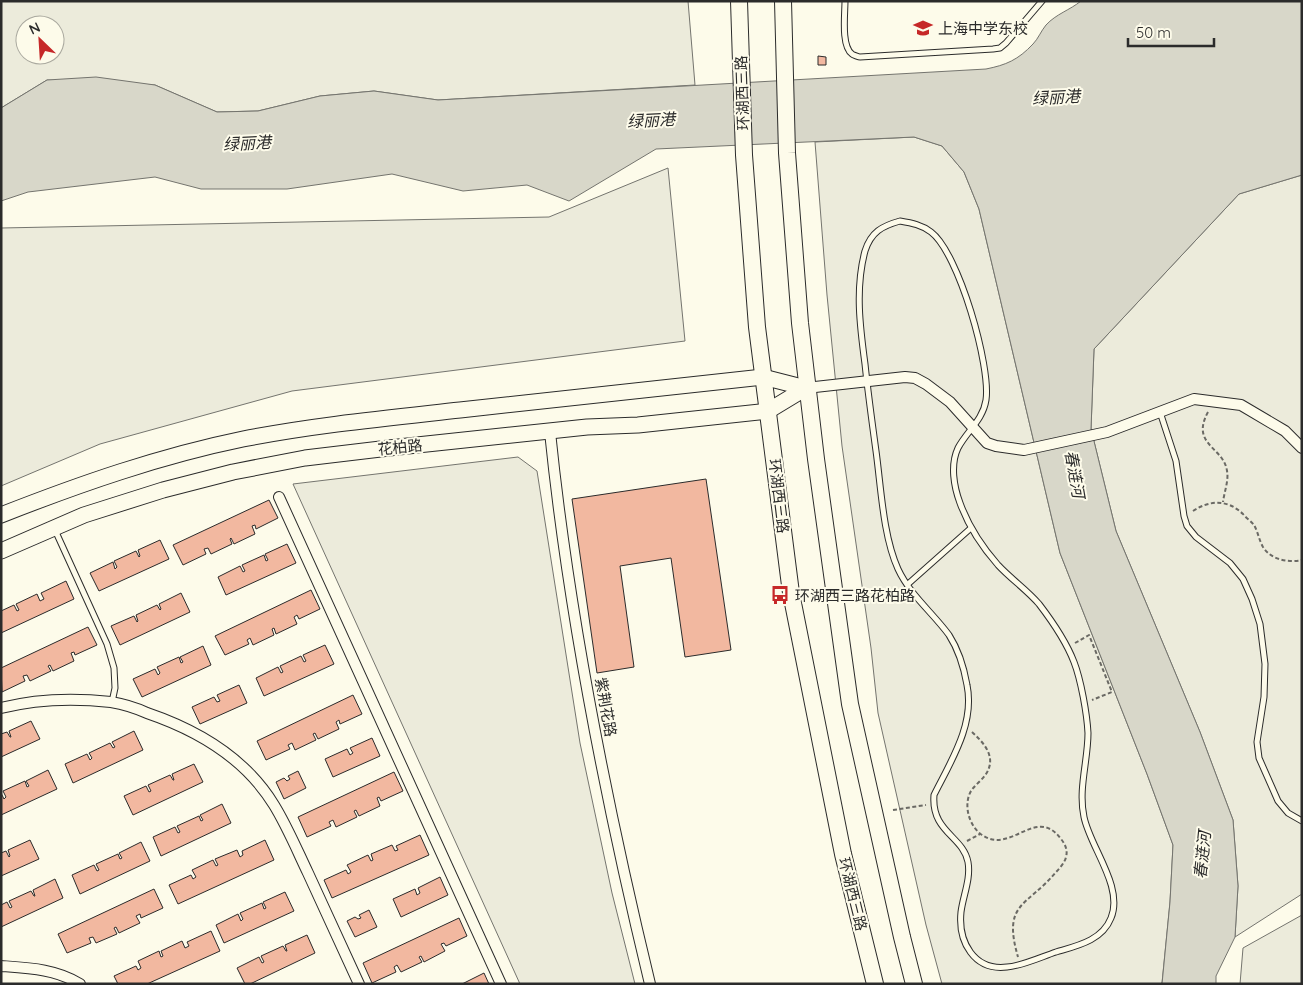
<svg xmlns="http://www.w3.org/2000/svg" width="1303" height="985" font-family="Quicksand,'Noto Sans SC',sans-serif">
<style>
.green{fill:#ecebdb;stroke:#74746e;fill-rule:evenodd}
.water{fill:#d8d7c9;stroke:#74746e}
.building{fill:#f2b8a0;stroke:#2b2b2b}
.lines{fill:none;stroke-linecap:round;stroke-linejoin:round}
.lane-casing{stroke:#2b2b2b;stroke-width:7}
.street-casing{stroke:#2b2b2b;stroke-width:12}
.secondary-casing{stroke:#2b2b2b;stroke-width:17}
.primary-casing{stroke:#2b2b2b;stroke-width:18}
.path{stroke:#6a6964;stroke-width:2;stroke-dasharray:4 2.5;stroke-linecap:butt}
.lane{stroke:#fdfbea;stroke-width:5}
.street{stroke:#fdfbea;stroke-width:10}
.secondary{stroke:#fdfbea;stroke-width:15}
.primary{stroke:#fdfbea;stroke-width:16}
.labels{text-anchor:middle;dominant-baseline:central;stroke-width:4;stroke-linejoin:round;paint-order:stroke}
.poi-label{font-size:15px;fill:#2b2b2b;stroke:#fdfbea;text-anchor:start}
.street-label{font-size:15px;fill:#2b2b2b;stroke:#fdfbea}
.water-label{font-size:16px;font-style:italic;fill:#2b2b2b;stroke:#fdfbea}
</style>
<rect width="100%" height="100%" fill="#fdfbea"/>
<g class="green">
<path d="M1,1H688L695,85L438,100L374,91L320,96L258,111L217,112L155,85L47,80L1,108ZM25,25H55V55H25Z"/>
<path d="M914,137L942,146L964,172L979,209L1060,553L1147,774L1173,845L1170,902L1162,983L1159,984H942L926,925L878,713L871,648L842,446L827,295L815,142Z"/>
<path d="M668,168L685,341L292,391L100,444L1,486V228L549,217Z"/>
<path d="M1302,175V894L1235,937L1238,886L1233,820L1200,732L1116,531L1091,429L1094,349L1239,194Z"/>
<path d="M518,457L537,471L580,743L612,893L635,984H520L293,484Z"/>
<path d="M1302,915V984H1240L1243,948Z"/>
</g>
<path class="water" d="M1081,1H1302V175L1239,194L1094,349L1091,429L1116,531L1200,732L1233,820L1238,886L1235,937L1216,976V984H1162L1170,902L1173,845L1147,774L1060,553L979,209L964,172L942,146L914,137L656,149L569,201L527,185L463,191L392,174L287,189H201L155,177L28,192L1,201V108L47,80L96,77L155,85L217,112L258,111L320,96L374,91L438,100L986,69C1006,65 1018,60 1033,44C1038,39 1041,31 1046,25C1056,14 1070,10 1081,1Z"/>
<g class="building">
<path d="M818,56L826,57V65H818Z"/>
<path d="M706,479L731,650L685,657L671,558L620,566L634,667L597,673L572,499Z"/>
<path d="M269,500L278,518L256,529L255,525L252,526L255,534L234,544L231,538L230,539L232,544L211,554L208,548L204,549L206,554L183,565L173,545Z"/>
<path d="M160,540L169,559L99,591L90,573L113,562L115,569L117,567L114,561L136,551L139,557L140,556L138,550Z"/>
<path d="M287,544L296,563L226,595L218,577L240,566L243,572L245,571L242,565L264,555L266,561L268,560L265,554Z"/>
<path d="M66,581L74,599L1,633V611L14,605L17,611L19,610L16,604L37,594L40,601L44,599L41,593Z"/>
<path d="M311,590L320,609L299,619L297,615L294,617L297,624L276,634L274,628L272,629L274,635L253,645L250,638L247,640L249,644L225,655L215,636Z"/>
<path d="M181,593L190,612L120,645L111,626L134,616L137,622L138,621L136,615L157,605L160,610L161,609L159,604Z"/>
<path d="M88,627L97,645L75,655L74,652L71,653L74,661L53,671L50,665L48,666L51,671L30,681L27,675L23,676L25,681L2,692L1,668Z"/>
<path d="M325,645L334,664L264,696L256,678L278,667L281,673L283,672L280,666L301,656L304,662L306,661L303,655Z"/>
<path d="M203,646L211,665L142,697L133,679L155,669L158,675L160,673L157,667L179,657L181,663L183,662L180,657Z"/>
<path d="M239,685L247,703L200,724L192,707L214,697L217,702L220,701L217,695Z"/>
<path d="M353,695L362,714L340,724L339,720L336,722L339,729L318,739L315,733L313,734L316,740L295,750L292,743L288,745L290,749L266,760L257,741Z"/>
<path d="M31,721L40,739L1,757V734L7,732L10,737H11L9,731Z"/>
<path d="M134,731L143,750L73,783L65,764L87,754L90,760L92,758L89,753L110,743L113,748L115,747L112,742Z"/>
<path d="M372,738L380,756L333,777L325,759L347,749L350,755L353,753L350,748Z"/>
<path d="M194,764L203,782L133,815L124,796L146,786L149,792L151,791L148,785L170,775L173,780H174L172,774Z"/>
<path d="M48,770L57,789L1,815V793L4,799L6,797L3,791L25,781L27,787L29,786L26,781Z"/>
<path d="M298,771L306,788L284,799L276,782L284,778L287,781L290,779L288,776Z"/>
<path d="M394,772L403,791L381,801L379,797L377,798L380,806L359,816L356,810L354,811L357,817L336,827L333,820L329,822L331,826L307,837L298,817Z"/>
<path d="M222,804L231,823L161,856L153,837L175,827L178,833L180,832L177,826L199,816L201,821L203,820L200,815Z"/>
<path d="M420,835L429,855L332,898L324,880L346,870L348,874L351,872L347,865L368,855L371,861L373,860L371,854L392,845L395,851L398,850L396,846Z"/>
<path d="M30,840L39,859L1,876V853L6,851L9,857L10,856L8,850Z"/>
<path d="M265,840L274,860L178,904L169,885L191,875L193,879L196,877L192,870L213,860L216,866L218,865L215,859L237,850L240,857L243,855L242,851Z"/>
<path d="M141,842L150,861L80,894L72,875L94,865L97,871L99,870L96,864L118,854L120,859L122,858L119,853Z"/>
<path d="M440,877L448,895L401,917L393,899L415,889L417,895L420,893L418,888Z"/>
<path d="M55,879L63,898L1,927V905L7,902L10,908L12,907L9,901L31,891L34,896H35L33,890Z"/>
<path d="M154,889L163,908L141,918L140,914L136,916L140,923L119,933L116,927L114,928L117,934L96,943L93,937L89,938L91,943L67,953L58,934Z"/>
<path d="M285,892L294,911L224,943L216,925L238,914L241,921L243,919L240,913L262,903L264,909L266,908L263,902Z"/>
<path d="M369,910L377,927L355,937L347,921L355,917L358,919L361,918L359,915Z"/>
<path d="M459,918L467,936L446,946L444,943L441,944L445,951L424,962L421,956L419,957L422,962L401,972L397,965L394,967L396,972L372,983L363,963Z"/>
<path d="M211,931L220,951L147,984H118L114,976L136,966L138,970L141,968L138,961L159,951L161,957L163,956L161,951L182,941L185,948L189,946L187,942Z"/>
<path d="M307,935L315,953L250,984H245L237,968L259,957L262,963L264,962L261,956L283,946L286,951H287L285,945Z"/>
<path d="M484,973L489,984H462Z"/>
</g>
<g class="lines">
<g class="lane-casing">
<g id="lane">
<path d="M845,1C845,14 841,46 852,54C853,55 859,57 860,57L993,49L1000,48L1006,43L1042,1"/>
<path d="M900,221C912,223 922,225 931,232C959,253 991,367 986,400C983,420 967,431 958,448C950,465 954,487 960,503C968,525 983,548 998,565C1011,579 1027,590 1039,604C1052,621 1066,641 1074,662C1081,680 1087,714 1088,733C1088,761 1078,789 1084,817C1090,847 1124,887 1111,918C1102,941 1076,946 1056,952C1041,957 1022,966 1007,967C974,971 958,942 961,912C963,896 971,879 968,862C963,836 931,832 934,795C951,761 975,724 967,685C964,668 958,649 949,635C933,613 910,595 898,569C883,536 881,487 876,451C872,422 868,393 865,364C860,327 855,288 865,251C871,232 882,226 900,221Z"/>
<path d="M1160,412L1176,461L1184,516L1187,526L1196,537L1230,563L1243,579L1252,599L1260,624L1265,664L1264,697L1257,742L1259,758L1278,801L1288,813L1302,821"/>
<path d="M55,530L107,644L114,668L115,688L112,702"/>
<path d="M908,584L971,528"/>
</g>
</g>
<g class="street-casing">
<g id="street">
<path d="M806,388L905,377L915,378L926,384L950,402L987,443L996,446L1024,450L1107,432L1194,399L1241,405L1285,431L1302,448"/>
<path d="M550,432C569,618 606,802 650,984"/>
<path d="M279,497L501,984"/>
<path d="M1,708C36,699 75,698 111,702C123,704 136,708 147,713C197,730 246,759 274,805C287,826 297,850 308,873C325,910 342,947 359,984"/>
<path d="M1,966C29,968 56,969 80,984"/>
</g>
</g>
<g class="secondary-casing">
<g id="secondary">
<path d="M1,515C80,484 160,456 243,439C315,425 388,418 460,410C561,399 662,388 763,377L806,388"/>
<path d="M1,551L84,515L163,490L233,472L305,458L389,448L587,427L638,425L768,411L806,388"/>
</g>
</g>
<g class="primary-casing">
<g id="primary">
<path d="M739,1L744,155L757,327L791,593L843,854L875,984"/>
<path d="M783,1L787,153L800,323L816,459L850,704L902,937L914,984"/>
</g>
</g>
<g class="path">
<path d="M1208,412C1190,445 1224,447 1227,471C1229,480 1224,493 1223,502"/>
<path d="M1193,511C1210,500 1227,499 1243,514C1246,518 1251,521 1254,525C1258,532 1259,540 1263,547C1271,560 1289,563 1302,560"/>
<path d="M1075,643L1089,635L1112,692L1092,700"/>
<path d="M972,732C984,743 997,757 986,774C982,780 975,785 971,791C963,805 969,826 982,835C1011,855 1036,805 1061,839C1065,844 1068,850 1066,857C1065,862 1060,868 1056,872C1027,907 1002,902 1018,957"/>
<path d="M893,810L926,805"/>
<path d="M967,841L980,834"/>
</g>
<use href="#lane" class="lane"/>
<use href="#street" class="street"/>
<use href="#secondary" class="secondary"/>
<use href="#primary" class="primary"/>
</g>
<defs>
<g id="school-bare" transform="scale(1.5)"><path d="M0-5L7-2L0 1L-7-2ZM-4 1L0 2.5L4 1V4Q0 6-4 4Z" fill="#c62828" stroke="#fdfbea" stroke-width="2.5" paint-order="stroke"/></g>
<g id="bus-bare" transform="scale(1.5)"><path d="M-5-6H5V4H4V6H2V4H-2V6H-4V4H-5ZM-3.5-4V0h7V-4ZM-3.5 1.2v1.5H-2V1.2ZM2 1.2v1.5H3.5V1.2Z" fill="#c62828" stroke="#fdfbea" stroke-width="2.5" paint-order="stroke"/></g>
</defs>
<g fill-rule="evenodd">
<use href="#school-bare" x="923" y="28"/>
<use href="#bus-bare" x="780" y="595"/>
</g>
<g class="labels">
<g class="poi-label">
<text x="938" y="28">上海中学东校</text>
<text x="795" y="595">环湖西三路花柏路</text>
</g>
<g class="street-label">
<text transform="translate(742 93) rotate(-92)">环湖西三路</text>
<text transform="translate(400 447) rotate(-6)">花柏路</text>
<text transform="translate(779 496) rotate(83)">环湖西三路</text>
<text transform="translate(606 707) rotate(80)">紫荆花路</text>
<text transform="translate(853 894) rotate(76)">环湖西三路</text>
</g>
<g class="water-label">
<text transform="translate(1056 97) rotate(-3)">绿丽港</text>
<text transform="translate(651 120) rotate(-3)">绿丽港</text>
<text transform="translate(247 143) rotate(-3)">绿丽港</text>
<text transform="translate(1075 474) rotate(80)">春涟河</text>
<text transform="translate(1202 855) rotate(-84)">春涟河</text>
</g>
</g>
<rect width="1303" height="985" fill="none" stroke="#2b2b2b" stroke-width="5"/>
<g transform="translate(40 40) rotate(335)"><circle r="24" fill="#fdfbea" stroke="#a9a89e"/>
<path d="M0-4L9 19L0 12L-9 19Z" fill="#c62828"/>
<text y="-8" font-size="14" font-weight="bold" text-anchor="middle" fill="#2b2b2b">N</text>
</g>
<path d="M1128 38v8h86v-8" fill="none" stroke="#2b2b2b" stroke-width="2.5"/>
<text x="1136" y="38" font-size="15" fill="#2b2b2b" stroke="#fdfbea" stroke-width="4" paint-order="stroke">50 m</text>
</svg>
